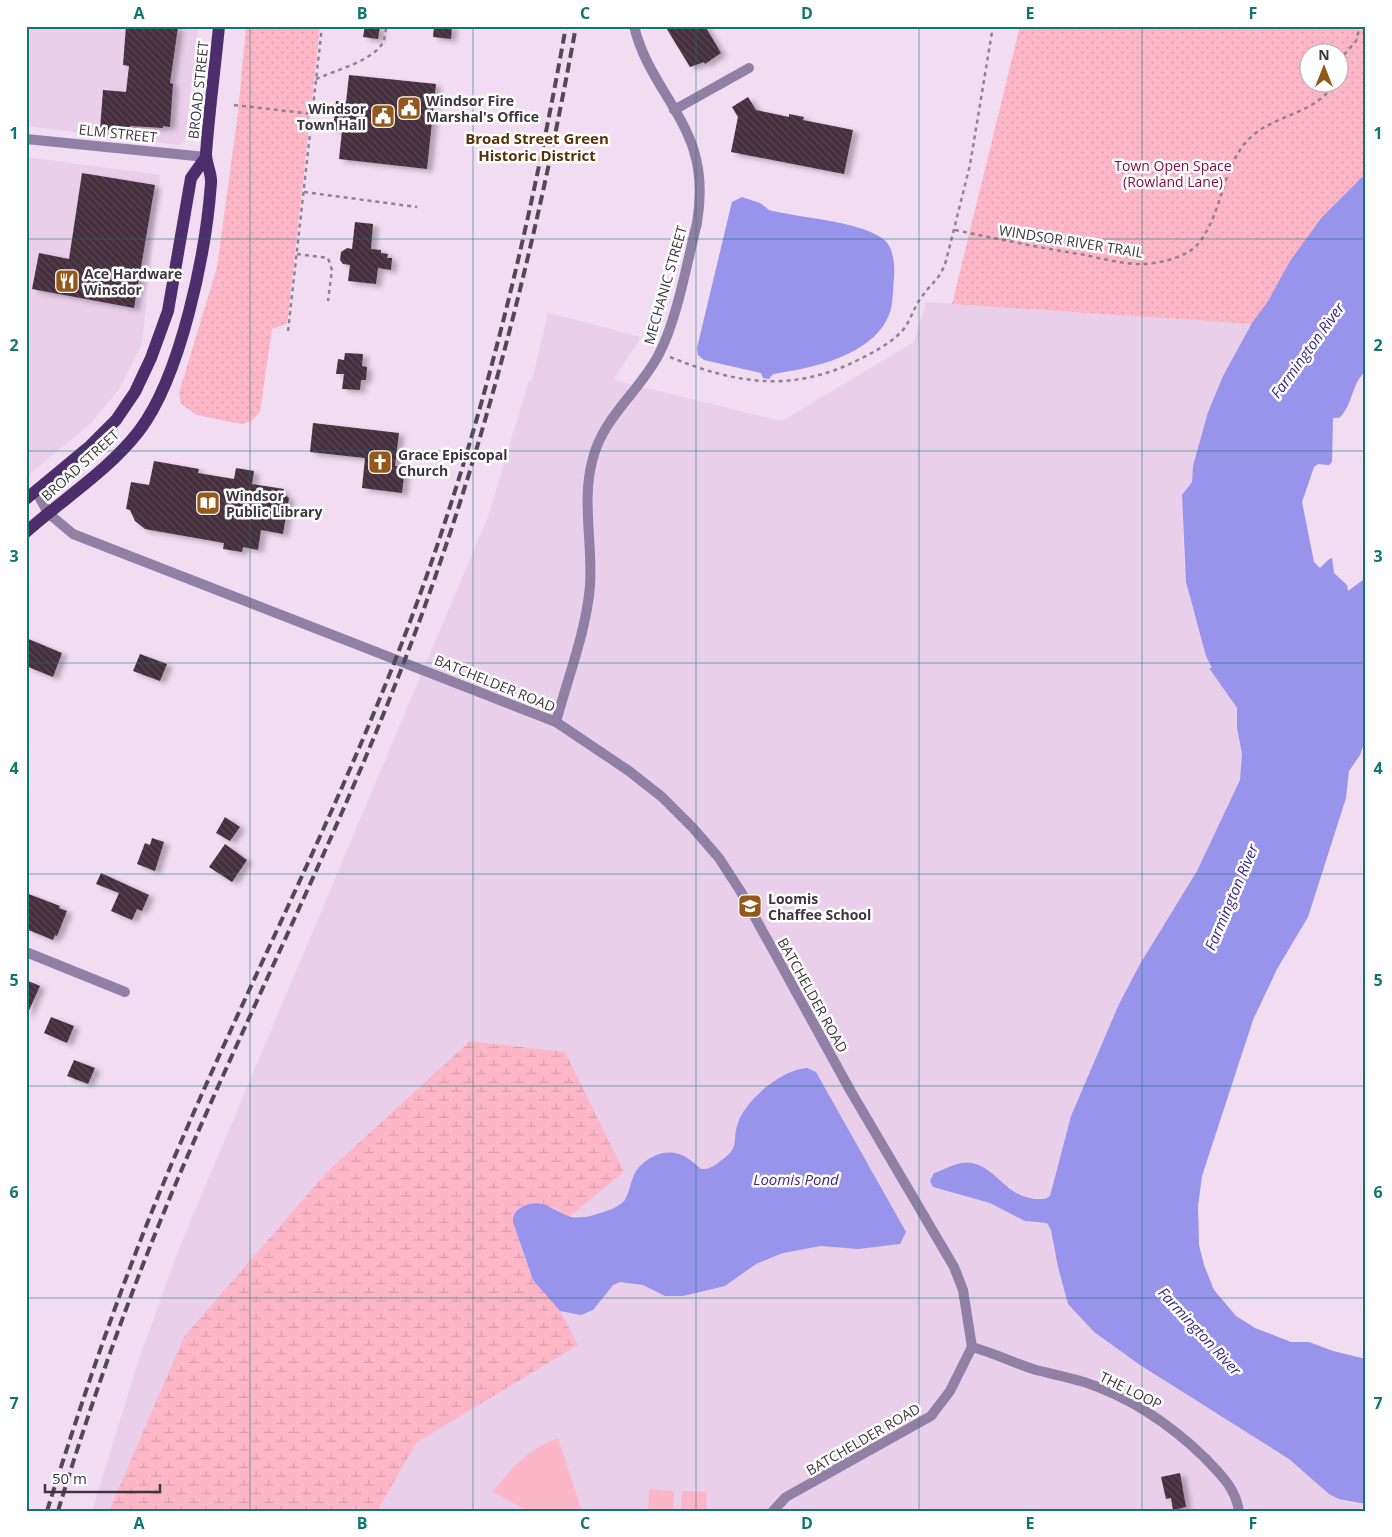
<svg xmlns="http://www.w3.org/2000/svg" width="1392" height="1537" font-family="'Open Sans',sans-serif">
<style>
.built{fill:#e9cfea}
.green{fill:url(#green-dots);fill-rule:evenodd}
.wetland{fill:url(#wetland-marsh)}
.pitch{fill:#fdb6c7}
.water{fill:#9893eb}
.building{fill:url(#building-back-hatch);filter:url(#shadow)}
.lines{fill:none;stroke-linecap:round;stroke-linejoin:round}
.path{stroke:#908291;stroke-width:2.5;stroke-dasharray:4 4;stroke-linecap:butt}
.minor{stroke:#9080a5;stroke-width:10}
.primary{stroke:#4d2e6d;stroke-width:12}
.rail{stroke:#534954;stroke-width:4;stroke-dasharray:10 5;stroke-linecap:butt}
.grid{fill:none;stroke:#0f766e;stroke-width:1;stroke-opacity:0.55}
.labels{text-anchor:middle;dominant-baseline:central;stroke-width:5;stroke-linejoin:round;paint-order:stroke}
.street-label{font-size:14px;fill:#3e363f;stroke:#fff}
.poi-label{font-size:14px;font-weight:bold;fill:#3e363f;stroke:#fff;text-anchor:start}
.park-label{font-size:14px;fill:#880b41;stroke:#fff}
.neighbourhood-label{font-size:15px;font-weight:bold;fill:#5b3205;stroke:#fff}
.water-label{font-size:15px;font-style:italic;fill:#3b258a;stroke:#fff}
.neatline{fill:none;stroke:#0f766e;stroke-width:2}
.grid-label{font-size:16px;text-anchor:middle;font-weight:bold;fill:#0f766e}
</style>
<defs>
<pattern id="green-dots" width="8" height="8" patternUnits="userSpaceOnUse" patternTransform="scale(1.25)"><rect width="8" height="8" fill="#fdb6c7"/><path d="M2 2h.1M6 6h.1" fill="none" stroke="#da9dac" stroke-width="1.8" stroke-linecap="round"/></pattern>
<pattern id="wetland-marsh" width="20" height="14" patternUnits="userSpaceOnUse" patternTransform="scale(1.25)"><rect width="20" height="14" fill="#fdb6c7"/><path d="M1 5h8M5 5V1M11 12h8M15 12V8" fill="none" stroke="#da9dac"/></pattern>
<pattern id="building-back-hatch" width="6" height="6" patternUnits="userSpaceOnUse" patternTransform="scale(1.25)"><rect width="6" height="6" fill="#452f3c"/><path d="M-1 5l2 2M0 0l6 6M5-1l2 2" fill="none" stroke="#584551"/></pattern>
<filter id="shadow"><feDropShadow dx="5.5" dy="3" stdDeviation="2.5" flood-color="#0004"/></filter>
</defs>
<rect width="100%" height="100%" fill="#f1dcf2"/>
<g class="built">
<path d="M26,26H198L185,141L179,145L26,126Z"/>
<path d="M26,157L160,175L142,343L119,389L91,423L26,477Z"/>
<path d="M926,302L1252,324L1223,376L1208,412L1193,466L1192,482L1182,495L1184,562L1192,607L1212,668H1209L1237,708V728L1242,754L1240,780L1197,871L1140,964L1119,1004L1071,1116L1050,1196L1041,1199L1020,1197L987,1170L965,1162L934,1173V1187L990,1203L1030,1222L1047,1223L1051,1230L1058,1267L1068,1304L1094,1332L1140,1365L1289,1459L1329,1494L1366,1504V1511H92L140,1356L180,1246L489,514L529,380H532L548,313L641,337L613,380L782,421L914,342Z"/>
</g>
<g class="green">
<path d="M246,26H320L288,317L286,324L272,329L260,412L252,421L241,424L197,415L181,404L179,393L217,267L238,113Z"/>
<path d="M1020,26H1366V173L1322,217L1290,261L1268,301L1252,324L952,304ZM1310,52H1340V82H1310Z"/>
</g>
<path class="wetland" d="M470,1041L565,1052L624,1172L569,1217L553,1207L516,1210L513,1216L521,1248L533,1280L560,1311L578,1345L417,1442L377,1511H109L184,1337L326,1173Z"/>
<g class="pitch">
<path d="M558,1438L582,1511H528L493,1492C511,1467 529,1449 558,1438Z"/>
<path d="M649,1489L674,1491L673,1511H648Z"/>
<path d="M682,1491L707,1492L706,1511H681Z"/>
</g>
<g class="water">
<path d="M1366,173V371C1351,383 1353,406 1339,418H1333L1332,462L1329,465L1318,464L1314,467L1302,502L1314,562L1320,568L1328,560L1332,558L1334,573L1347,585L1348,591L1363,580L1366,551V738L1360,755L1349,771L1346,798L1308,917L1277,969L1253,1020L1202,1176L1198,1206L1199,1245L1204,1265L1214,1290L1236,1316L1255,1328L1291,1342H1309L1333,1351L1366,1359V1504L1339,1499L1329,1494L1289,1459L1140,1365L1094,1332L1068,1304L1058,1267L1051,1230L1047,1223L1025,1221L990,1203L933,1187L930,1181L934,1173C946,1169 959,1160 972,1163C998,1169 1005,1196 1035,1199C1041,1199 1045,1200 1050,1196L1071,1116L1119,1004L1140,964L1197,871L1240,780L1242,754L1237,728V708L1209,668H1212L1206,656L1186,582L1182,495L1192,482L1193,466L1208,412L1223,376L1252,323L1268,301L1290,261L1322,217Z"/>
<path d="M742,197L760,203L769,210C799,218 860,221 883,239C894,247 895,266 894,278C893,288 893,299 891,309C878,355 813,368 773,374L769,379L763,378L761,373L704,360L698,355L697,348L730,210L732,202Z"/>
<path d="M807,1068L816,1072L906,1232L900,1244L858,1249L821,1246L783,1253L756,1264L725,1286L683,1296H665L643,1285L620,1282L613,1285L593,1310L581,1315L560,1311L533,1280L513,1222C513,1214 515,1211 522,1207C541,1197 552,1210 568,1216C575,1219 587,1217 594,1215C603,1212 615,1209 622,1203C629,1197 630,1183 634,1175C641,1160 662,1148 679,1154C688,1157 694,1163 701,1169C709,1169 712,1167 718,1163C743,1145 730,1144 739,1120C748,1098 783,1069 807,1068Z"/>
</g>
<g class="building">
<path d="M126,26L178,27L170,83L173,84L170,127L163,126V128L130,126V132L100,130L103,90L126,92L129,66L123,65Z"/>
<path d="M365,26H380L378,39L363,37Z"/>
<path d="M434,26H452L451,39L433,37Z"/>
<path d="M665,26H705L721,53L705,64L704,62L690,67Z"/>
<path d="M349,75L436,84L427,169L339,159L342,131L333,130L336,101L346,102Z"/>
<path d="M748,97L756,110L789,117V114L804,117L803,120L853,130L844,174L731,152L738,117L732,107Z"/>
<path d="M82,173L155,185L134,308L32,289L39,253L69,259Z"/>
<path d="M355,222L373,224L371,249L381,250V253L388,254L387,258H392L391,270L378,268L376,284L348,281L350,265L343,264L340,260L341,252L347,248L352,249Z"/>
<path d="M345,353L363,354L362,366L367,367L366,380H361L360,390L342,389L344,374H336L338,359L344,360Z"/>
<path d="M313,423L399,433L395,466L405,467L402,493L362,488L365,458L310,452Z"/>
<path d="M154,461L199,469L198,473L234,479L236,468L254,471L252,484L284,489L283,493L289,498L283,534L261,530L258,550L243,547L242,552L223,549L224,543L145,529L135,521L130,510L126,509L131,482L149,485Z"/>
<path d="M26,638L62,653L53,677L26,666Z"/>
<path d="M140,654L167,664L160,681L133,671Z"/>
<path d="M225,817L240,827L230,841L216,833Z"/>
<path d="M152,838L164,842L155,871L137,864L145,843L150,845Z"/>
<path d="M225,844L247,860L232,882L209,867Z"/>
<path d="M101,873L149,895L142,911L137,909L132,920L111,911L119,893L96,884Z"/>
<path d="M26,893L60,906L59,908L67,911L57,936L55,935L53,940L26,929Z"/>
<path d="M26,980L40,986L26,1017Z"/>
<path d="M51,1017L74,1026L67,1043L44,1033Z"/>
<path d="M74,1060L95,1068L88,1084L67,1076Z"/>
<path d="M1180,1473L1186,1507L1173,1510L1171,1498L1166,1499L1161,1477Z"/>
</g>
<g class="lines">
<g class="path">
<path d="M1340,70L1343,56L1356,41L1360,26"/>
<path d="M316,79C334,71 375,60 383,42C385,38 386,31 386,26"/>
<path d="M234,105L313,114"/>
<path d="M304,192L417,207"/>
<path d="M955,230C998,239 1041,248 1085,255C1103,259 1122,264 1141,264C1158,264 1185,258 1197,245C1223,215 1221,168 1248,140C1272,114 1317,115 1335,82"/>
<path d="M297,254L328,258L332,270L328,301"/>
<path d="M288,331L322,26"/>
<path d="M670,357C736,384 792,393 858,360C874,352 890,344 902,331C911,321 913,308 921,298C931,283 940,280 946,261L970,165L993,26"/>
</g>
<g class="minor">
<path d="M674,110L749,68"/>
<path d="M26,139L206,157"/>
<path d="M36,491L48,513L73,534L556,722L629,771L662,797L693,828L719,858L741,892L850,1090L954,1267L963,1290L972,1347L950,1391L931,1416L786,1497L773,1511"/>
<path d="M556,722C568,677 586,632 590,586C593,543 581,500 593,458C604,416 640,391 659,354C677,320 687,262 697,223C701,199 701,174 694,151C680,106 646,76 634,26"/>
<path d="M26,952L125,992"/>
<path d="M972,1347C994,1353 1014,1363 1036,1370C1052,1374 1068,1377 1084,1382C1130,1397 1170,1424 1205,1458C1221,1475 1235,1487 1239,1511"/>
</g>
<g class="primary">
<path d="M26,499L90,446L116,420L135,392L151,358L168,311L191,178L206,157"/>
<path d="M26,532C63,499 108,471 139,431C181,376 206,253 211,183C212,174 206,164 206,154C209,111 215,69 219,26"/>
</g>
<g class="rail">
<path d="M47,1511C82,1400 119,1290 164,1182C238,1004 328,833 398,653C477,451 528,239 566,26"/>
<path d="M58,1511C92,1399 131,1290 176,1183C248,1013 332,847 399,675C481,465 536,247 576,26"/>
</g>
</g>
<path class="grid" d="M250,26V1511M473,26V1511M696,26V1511M919,26V1511M1142,26V1511M26,239H1366M26,451H1366M26,663H1366M26,874H1366M26,1086H1366M26,1298H1366"/>
<defs>
<g id="civic-square" transform="scale(1.25)"><rect x="-9" y="-9" width="18" height="18" rx="4" fill="#94581a" stroke="#fff"/><path d="M-.6-6.5H3V-4.5H.6V-3L4-1V1h2V6H-6V1h2V-1L-.6-3ZM-1.2 2.5V6h2.4V2.5Z" fill="#fff"/></g>
<g id="restaurant-square" transform="scale(1.25)"><rect x="-9" y="-9" width="18" height="18" rx="4" fill="#94581a" stroke="#fff"/><path d="M-5-6h1v4h1v-4h1v4h1v-4h1v5L-1.5 .5V6h-2V.5L-5-1ZM5-6V6H3V1.5H1.5Q1.5-4 5-6Z" fill="#fff"/></g>
<g id="church-square" transform="scale(1.25)"><rect x="-9" y="-9" width="18" height="18" rx="4" fill="#94581a" stroke="#fff"/><path d="M-1.2-6h2.4v3.5h3.3v2.4h-3.3V6h-2.4V-.1h-3.3v-2.4h3.3Z" fill="#fff"/></g>
<g id="library-square" transform="scale(1.25)"><rect x="-9" y="-9" width="18" height="18" rx="4" fill="#94581a" stroke="#fff"/><path d="M-6-4Q-3-5.5-.7-3.5V5Q-3 3-6 4ZM6-4Q3-5.5 .7-3.5V5Q3 3 6 4Z" fill="#fff"/></g>
<g id="school-square" transform="scale(1.25)"><rect x="-9" y="-9" width="18" height="18" rx="4" fill="#94581a" stroke="#fff"/><path d="M0-5L7-2L0 1L-7-2ZM-4 1L0 2.5L4 1V4Q0 6-4 4Z" fill="#fff"/></g>
</defs>
<g fill-rule="evenodd">
<use href="#civic-square" x="409" y="108"/>
<use href="#civic-square" x="383" y="116"/>
<use href="#restaurant-square" x="67" y="281"/>
<use href="#church-square" x="380" y="462"/>
<use href="#library-square" x="208" y="503"/>
<use href="#school-square" x="750" y="906"/>
</g>
<g class="labels">
<g class="street-label">
<text transform="translate(198 90) rotate(-84)">BROAD STREET</text>
<text transform="translate(118 133) rotate(6)">ELM STREET</text>
<text transform="translate(1071 241) rotate(9)">WINDSOR RIVER TRAIL</text>
<text transform="translate(665 285) rotate(-74)">MECHANIC STREET</text>
<text transform="translate(80 465) rotate(-42)">BROAD STREET</text>
<text transform="translate(495 683) rotate(22)">BATCHELDER ROAD</text>
<text transform="translate(813 995) rotate(61)">BATCHELDER ROAD</text>
<text transform="translate(1131 1390) rotate(26)">THE LOOP</text>
<text transform="translate(863 1439) rotate(-30)">BATCHELDER ROAD</text>
</g>
<g class="poi-label">
<text x="426" y="100">Windsor Fire<tspan x="426" dy="16">Marshal's Office</tspan></text>
<text x="366" y="108" text-anchor="end">Windsor<tspan x="366" dy="16">Town Hall</tspan></text>
<text x="84" y="273">Ace Hardware<tspan x="84" dy="16">Winsdor</tspan></text>
<text x="398" y="454">Grace Episcopal<tspan x="398" dy="16">Church</tspan></text>
<text x="226" y="495">Windsor<tspan x="226" dy="16">Public Library</tspan></text>
<text x="768" y="898">Loomis<tspan x="768" dy="16">Chaffee School</tspan></text>
</g>
<g class="park-label">
<text x="1173" y="165">Town Open Space<tspan x="1173" dy="16">(Rowland Lane)</tspan></text>
</g>
<g class="neighbourhood-label">
<text x="537" y="138">Broad Street Green<tspan x="537" dy="17">Historic District</tspan></text>
</g>
<g class="water-label">
<text transform="translate(1307 350) rotate(-54)">Farmington River</text>
<text transform="translate(1231 897) rotate(-67)">Farmington River</text>
<text x="796" y="1179">Loomis Pond</text>
<text transform="translate(1200 1331) rotate(47)">Farmington River</text>
</g>
</g>
<rect width="1392" height="1537" fill="none" stroke="#ffffff" stroke-width="55"/>
<g transform="translate(1324 68)"><circle r="24" fill="#ffffff" stroke="#b2afb2"/>
<path d="M0-4L9 19L0 12L-9 19Z" fill="#94581a"/>
<text y="-8" font-size="14" font-weight="bold" text-anchor="middle" fill="#3e363f">N</text>
</g>
<path d="M45 1484v8h115v-8" fill="none" stroke="#3e363f" stroke-width="2.5"/>
<text x="52" y="1484" font-size="15" fill="#3e363f" stroke="#ffffff" stroke-width="4" paint-order="stroke">50 m</text>
<rect x="28" y="28" width="1336" height="1482" class="neatline"/>
<g class="grid-label">
<text x="139" y="19">A</text>
<text x="362" y="19">B</text>
<text x="585" y="19">C</text>
<text x="807" y="19">D</text>
<text x="1030" y="19">E</text>
<text x="1253" y="19">F</text>
<text x="14" y="139">1</text>
<text x="1378" y="139">1</text>
<text x="14" y="351">2</text>
<text x="1378" y="351">2</text>
<text x="14" y="562">3</text>
<text x="1378" y="562">3</text>
<text x="14" y="774">4</text>
<text x="1378" y="774">4</text>
<text x="14" y="986">5</text>
<text x="1378" y="986">5</text>
<text x="14" y="1198">6</text>
<text x="1378" y="1198">6</text>
<text x="14" y="1409">7</text>
<text x="1378" y="1409">7</text>
<text x="139" y="1529">A</text>
<text x="362" y="1529">B</text>
<text x="585" y="1529">C</text>
<text x="807" y="1529">D</text>
<text x="1030" y="1529">E</text>
<text x="1253" y="1529">F</text>
</g>
</svg>
